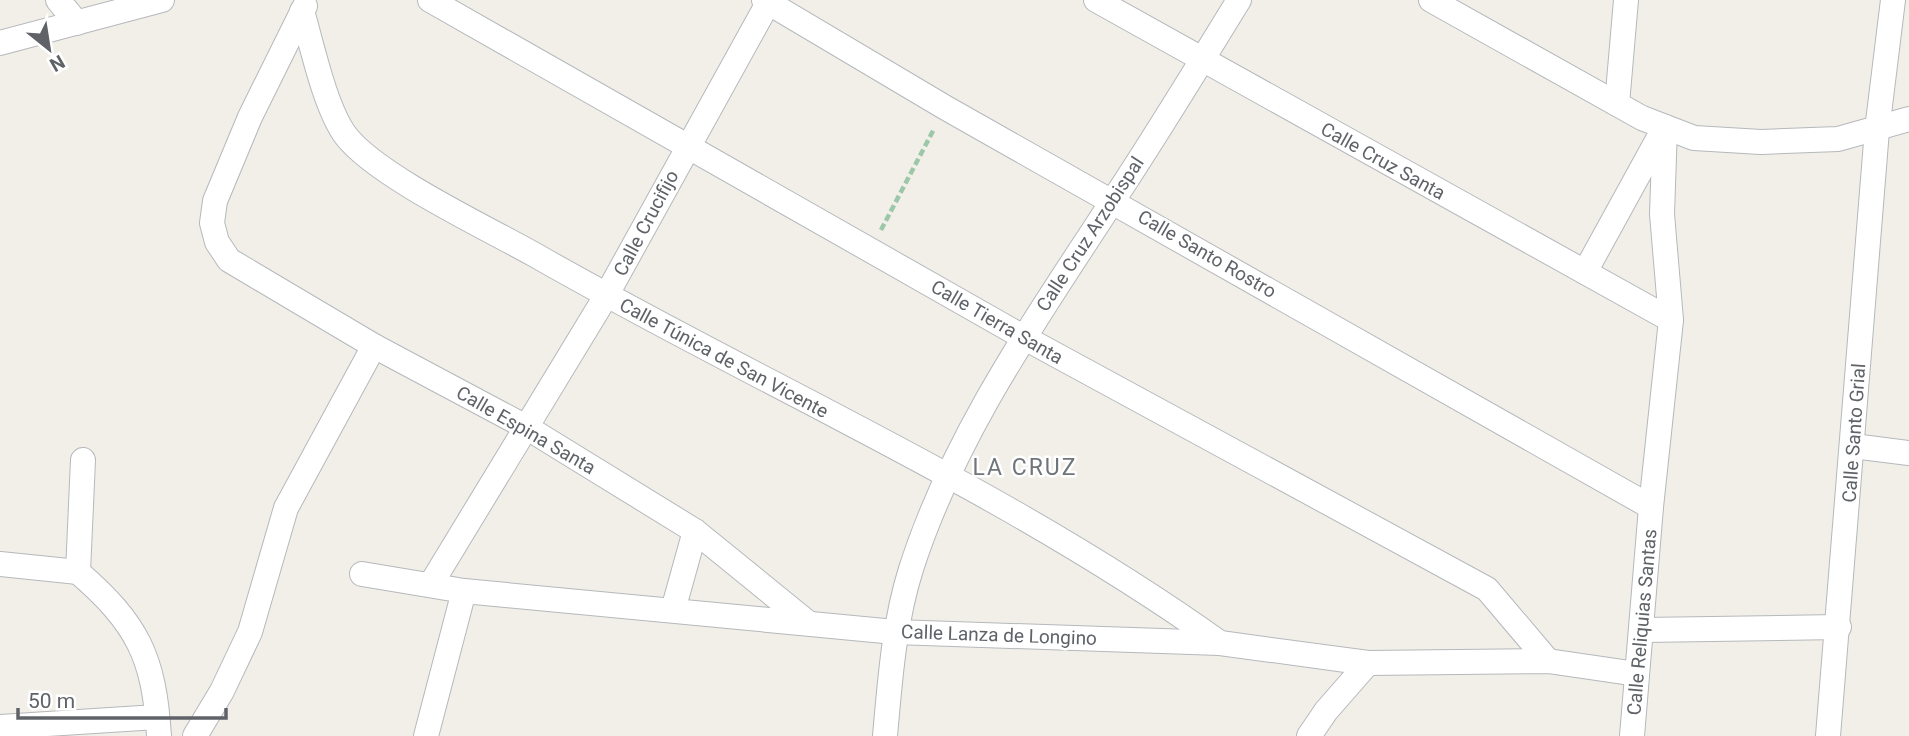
<svg xmlns="http://www.w3.org/2000/svg" width="1909" height="736" font-family="Roboto,sans-serif">
<style>
.lines{fill:none;stroke-linecap:round;stroke-linejoin:round}
.minor-casing{stroke:#b5b8bc;stroke-width:26}
.path{stroke:#9cc7a9;stroke-width:4.5;stroke-dasharray:7 3.5;stroke-linecap:butt}
.minor{stroke:#fff;stroke-width:24}
.labels{text-anchor:middle;dominant-baseline:central;stroke-width:5;stroke-linejoin:round;paint-order:stroke}
.street-label{font-size:19px;fill:#5f6368;stroke:#fff}
.quarter-label{font-size:23px;letter-spacing:2px;fill:#70757a;stroke:#fff}
</style>
<rect width="100%" height="100%" fill="#f1efe8"/>
<g class="lines">
<g class="minor-casing">
<g id="minor">
<path d="M58,0L77,23"/>
<path d="M430,0L1023,337L1487,589L1548,661"/>
<path d="M764,0L946,108L1651,507"/>
<path d="M1096,0L1671,320"/>
<path d="M1431,0L1642,118L1694,138L1761,142L1838,139L1909,119"/>
<path d="M305,6L250,117L215,201L212,223L217,242L229,260L374,346L526,427L695,531L807,622"/>
<path d="M302,11C312,45 325,108 346,136C377,176 487,228 535,255C762,385 1006,490 1220,643"/>
<path d="M0,43L162,0"/>
<path d="M1617,104L1626,0"/>
<path d="M1585,272L1663,130"/>
<path d="M1853,446L1909,453"/>
<path d="M83,460L78,572C138,624 154,657 159,736"/>
<path d="M0,564L78,572"/>
<path d="M362,574L464,591L895,632L1220,643L1368,663L1548,661L1637,674"/>
<path d="M431,584L606,296L768,3"/>
<path d="M673,610L695,531"/>
<path d="M1643,630L1839,627"/>
<path d="M0,727L157,717"/>
<path d="M195,736L222,691L250,632L286,508L374,346"/>
<path d="M426,736L464,591"/>
<path d="M885,736C890,680 894,623 911,569C954,435 1036,319 1112,202C1156,136 1197,68 1239,0"/>
<path d="M1309,736L1326,711L1368,663"/>
<path d="M1632,736L1651,507L1671,320L1662,214L1665,127"/>
<path d="M1828,736L1877,130L1893,0"/>
</g>
</g>
<path class="path" d="M881,230L934,129"/>
<use href="#minor" class="minor"/>
</g>
<g class="labels">
<g class="street-label">
<text transform="translate(1383 161) rotate(29)">Calle Cruz Santa</text>
<text transform="translate(646 223) rotate(-62)">Calle Crucifijo</text>
<text transform="translate(1090 234) rotate(-57)">Calle Cruz Arzobispal</text>
<text transform="translate(1207 254) rotate(30)">Calle Santo Rostro</text>
<text transform="translate(997 322) rotate(30)">Calle Tierra Santa</text>
<text transform="translate(724 358) rotate(28)">Calle Túnica de San Vicente</text>
<text transform="translate(526 430) rotate(30)">Calle Espina Santa</text>
<text transform="translate(1854 433) rotate(-86)">Calle Santo Grial</text>
<text transform="translate(1642 622) rotate(-85)">Calle Reliquias Santas</text>
<text transform="translate(999 635) rotate(2)">Calle Lanza de Longino</text>
</g>
<g class="quarter-label">
<text x="1025" y="467">LA CRUZ</text>
</g>
</g>
<g transform="translate(49 49) rotate(150)" stroke="#ffffff" stroke-width="5" paint-order="stroke">
<path d="M0-5L12 26L0 18L-12 26Z" fill="#5f6368"/>
<text y="-10" font-size="19" font-weight="bold" text-anchor="middle" fill="#5f6368">N</text>
</g>
<path d="M18 708v10h208v-10" fill="none" stroke="#5f6368" stroke-width="3.5"/>
<text x="28" y="708" font-size="21" fill="#5f6368" stroke="#ffffff" stroke-width="5" paint-order="stroke">50 m</text>
</svg>
